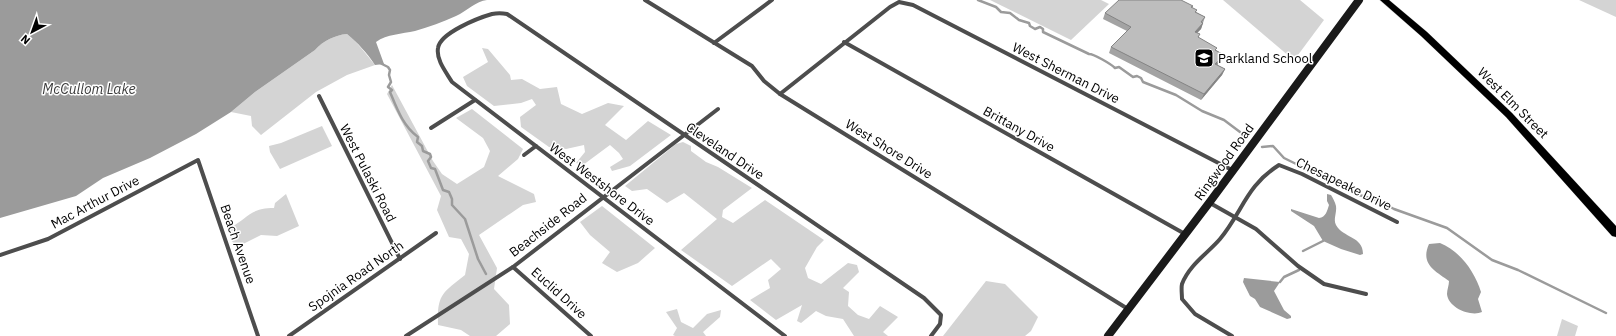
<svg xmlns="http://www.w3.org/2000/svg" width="1616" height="336" font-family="'IBM Plex Sans',sans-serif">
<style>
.green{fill:#d4d4d4}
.water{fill:#9b9b9b}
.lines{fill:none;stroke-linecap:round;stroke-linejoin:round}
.stream{stroke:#9b9b9b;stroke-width:2.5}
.primary-casing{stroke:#dbdbdb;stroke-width:1}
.street{stroke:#4d4d4d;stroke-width:4}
.secondary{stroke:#1a1a1a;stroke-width:8}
.primary{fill:#000;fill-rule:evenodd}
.wall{fill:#a3a3a3}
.shaded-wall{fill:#848484}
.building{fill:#bdbdbd;stroke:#848484}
.labels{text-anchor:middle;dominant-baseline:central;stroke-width:3;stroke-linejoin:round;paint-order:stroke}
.poi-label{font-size:13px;fill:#000;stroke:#fff;text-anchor:start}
.street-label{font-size:13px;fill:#000;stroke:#fff}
.water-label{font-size:14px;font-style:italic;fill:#3c3c3c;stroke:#fff}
</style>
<rect width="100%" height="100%" fill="#fff"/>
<g class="green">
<path d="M990,0H1101L1109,4L1071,40Z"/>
<path d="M1223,0H1300L1324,20L1295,59L1290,57Z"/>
<path d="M1579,0H1616V17Z"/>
<path d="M347,34C358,43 366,54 375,65L347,75L316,92L261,135L252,126L251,116L231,112L255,92L315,50C323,41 335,35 347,34Z"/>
<path d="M482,48L488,49L510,75L511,80L522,79L540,89L557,87L561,104L582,114L608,103L624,106L605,125L626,140L648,121L671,135L630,166L612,171L610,167L623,159L619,153L610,145L583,165L576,163L585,152L584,145L566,149L549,147L521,127L520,117L536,105L532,99L521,103L494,106L467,86L463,77L488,62Z"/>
<path d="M392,85L433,161L442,174L457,184L484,167L490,151L483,138L456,118L472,109L523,149L518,159L498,176L534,194L536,202L523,205L479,235L497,268L494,289L509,305L510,324L496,336H470L461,330L438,325C437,295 442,293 465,275L469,254L461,239L449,237L437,210L441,196L387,94Z"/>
<path d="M322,126L332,146L280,169L270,152L269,146L281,143Z"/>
<path d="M683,142L691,146V151L706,162L718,167L752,188L723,210L722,217L733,223L765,200L824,240L817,247L805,268L808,278L821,284L848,263L857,265L859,272L843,288L849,292L848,306L858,315L869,319L880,306L898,317L883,332L888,336H854L843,319L826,316L816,311L801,323L797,321L802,305L776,320L750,300L770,288L768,280L781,269L771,259L732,286L681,250L717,219L684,193L667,203L647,189L632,191L625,186L676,144Z"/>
<path d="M286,194L299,226L277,236L261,235L237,247L230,239V228C248,218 250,208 274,208L275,203Z"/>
<path d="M602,206L655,248L638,263L617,272L602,263L610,252L590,235L580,222Z"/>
<path d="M986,281L1005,284L1038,317L1031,331L1025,336H943Z"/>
<path d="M677,309L681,322L693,328L707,314L721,310L720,317L703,332L706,336H675L673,335L677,328L666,312Z"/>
<path d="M1562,319L1578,326L1575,336H1557Z"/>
</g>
<g class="water">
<path d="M0,0H487C476,1 467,11 456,16C443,22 429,27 415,31C402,34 387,34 376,42L384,64L375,65C367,53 358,43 347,34C335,35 323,41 315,50L255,92L231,112L196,134L150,158L103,178L76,196L0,218Z"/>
<path d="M1327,194L1331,195C1333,198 1335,202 1336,206C1337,213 1333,219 1336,225C1343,238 1363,236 1363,254L1360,255L1341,249L1323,241L1314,226L1291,211V209L1319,218C1326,217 1327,211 1329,205L1327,201Z"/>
<path d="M1440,243C1460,251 1475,272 1481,292L1478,299L1482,312C1471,317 1448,308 1447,294C1447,290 1449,285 1449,281C1435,271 1420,264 1429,244Z"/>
<path d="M1244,278L1280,282L1274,291L1284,310L1291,316V318L1287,319L1260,307L1255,299L1250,296L1243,282Z"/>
</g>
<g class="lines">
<g class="stream">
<path d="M978,0L996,7L1001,12L1010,13L1019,20L1029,23L1030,26L1035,29L1040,27L1043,29V32L1089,54C1094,54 1111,64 1115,68L1119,67L1133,77L1137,76L1141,78L1143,82L1176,95L1202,111L1224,120L1240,132"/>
<path d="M380,63L388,67L390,70L389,75L391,82L388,87L392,90L390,92C397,109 403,126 418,137L417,142L422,146L423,151L430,154L431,157L428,161L431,168L435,169L443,190L449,192L452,199V205L465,219L478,259L486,274"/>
<path d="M1262,147L1273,146L1284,158L1359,195L1377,200L1394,209L1447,228L1492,260L1518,270L1606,313"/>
<path d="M1303,251L1323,241"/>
<path d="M1280,282L1284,277L1299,270"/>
</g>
<g class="primary-casing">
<path id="primary" d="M1380,0H1389L1427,32L1512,113L1616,226V237L1612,236L1506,117L1421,36Z"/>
</g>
<g class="street">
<path d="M645,0L752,66L764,81L780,94L1128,309"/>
<path d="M844,42L1185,234"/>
<path d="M714,43L772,0"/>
<path d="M780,94L890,7L899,2L913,5L1232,170"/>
<path d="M319,96L400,259"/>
<path d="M431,128L475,100"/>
<path d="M524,155L536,146"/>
<path d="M1210,203L1256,229L1298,266L1324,284L1366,294"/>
<path d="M0,255L48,239L198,160L258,336"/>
<path d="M513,267L591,336"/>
<path d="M289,336L436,233"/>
<path d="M406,336L513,267L718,109"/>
<path d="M785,336L452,82C446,72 436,60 438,48C440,33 478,18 492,14C497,13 502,13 507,14L924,298L941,315L940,324L931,336"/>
<path d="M1232,336L1195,314L1182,299C1182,294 1181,288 1182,284C1189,265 1208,253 1220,239C1243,211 1246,186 1279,165L1302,174L1397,222"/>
</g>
<path class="secondary" d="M1108,336L1209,203L1359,0"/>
<use href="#primary" class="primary"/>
</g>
<path class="wall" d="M1193,6L1192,8L1197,10L1196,12L1205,17L1201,29L1197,33L1199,38L1216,50L1224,55L1221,61L1217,65L1225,69L1222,75L1201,100L1109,53L1111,47L1127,31L1103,19L1105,13Z"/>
<g class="shaded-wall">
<path d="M1203,23L1201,29L1192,38L1195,32Z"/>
<path d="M1224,55L1221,61L1212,70L1215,64Z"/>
<path d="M1225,69L1222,75L1201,100L1204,94Z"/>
</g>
<path class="building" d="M1119,0H1181L1193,6L1191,7L1197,10L1195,12L1205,17L1201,22L1203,23L1195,32L1200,34L1198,37L1217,48L1215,50L1224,55L1215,64L1225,69L1204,94L1111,47L1131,27L1105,13Z"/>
<defs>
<g id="school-square" transform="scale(1)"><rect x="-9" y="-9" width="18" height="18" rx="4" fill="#000" stroke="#fff"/><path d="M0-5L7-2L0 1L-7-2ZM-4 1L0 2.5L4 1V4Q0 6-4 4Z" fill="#fff"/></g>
</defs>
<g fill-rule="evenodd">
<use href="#school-square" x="1204" y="58"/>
</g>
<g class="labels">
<g class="poi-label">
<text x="1218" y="58">Parkland School</text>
</g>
<g class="street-label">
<text transform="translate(1066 73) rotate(27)">West Sherman Drive</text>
<text transform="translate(1513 103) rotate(45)">West Elm Street</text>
<text transform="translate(1019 129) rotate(29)">Brittany Drive</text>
<text transform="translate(889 149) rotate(32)">West Shore Drive</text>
<text transform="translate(725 151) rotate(34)">Cleveland Drive</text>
<text transform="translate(1224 162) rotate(-54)">Ringwood Road</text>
<text transform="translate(368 173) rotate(63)">West Pulaski Road</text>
<text transform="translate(602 184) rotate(37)">West Westshore Drive</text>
<text transform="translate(1344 184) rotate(26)">Chesapeake Drive</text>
<text transform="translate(95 202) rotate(-28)">Mac Arthur Drive</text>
<text transform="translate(548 225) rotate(-38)">Beachside Road</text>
<text transform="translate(238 244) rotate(71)">Beach Avenue</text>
<text transform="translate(356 276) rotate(-35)">Spojnia Road North</text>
<text transform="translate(559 293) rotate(42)">Euclid Drive</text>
</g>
<g class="water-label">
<text x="89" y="89">McCullom Lake</text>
</g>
</g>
<g transform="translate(32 32) rotate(221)" stroke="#ffffff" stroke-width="3" paint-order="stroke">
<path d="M0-3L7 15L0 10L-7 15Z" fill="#000000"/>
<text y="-6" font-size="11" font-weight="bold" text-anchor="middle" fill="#000000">N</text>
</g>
</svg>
